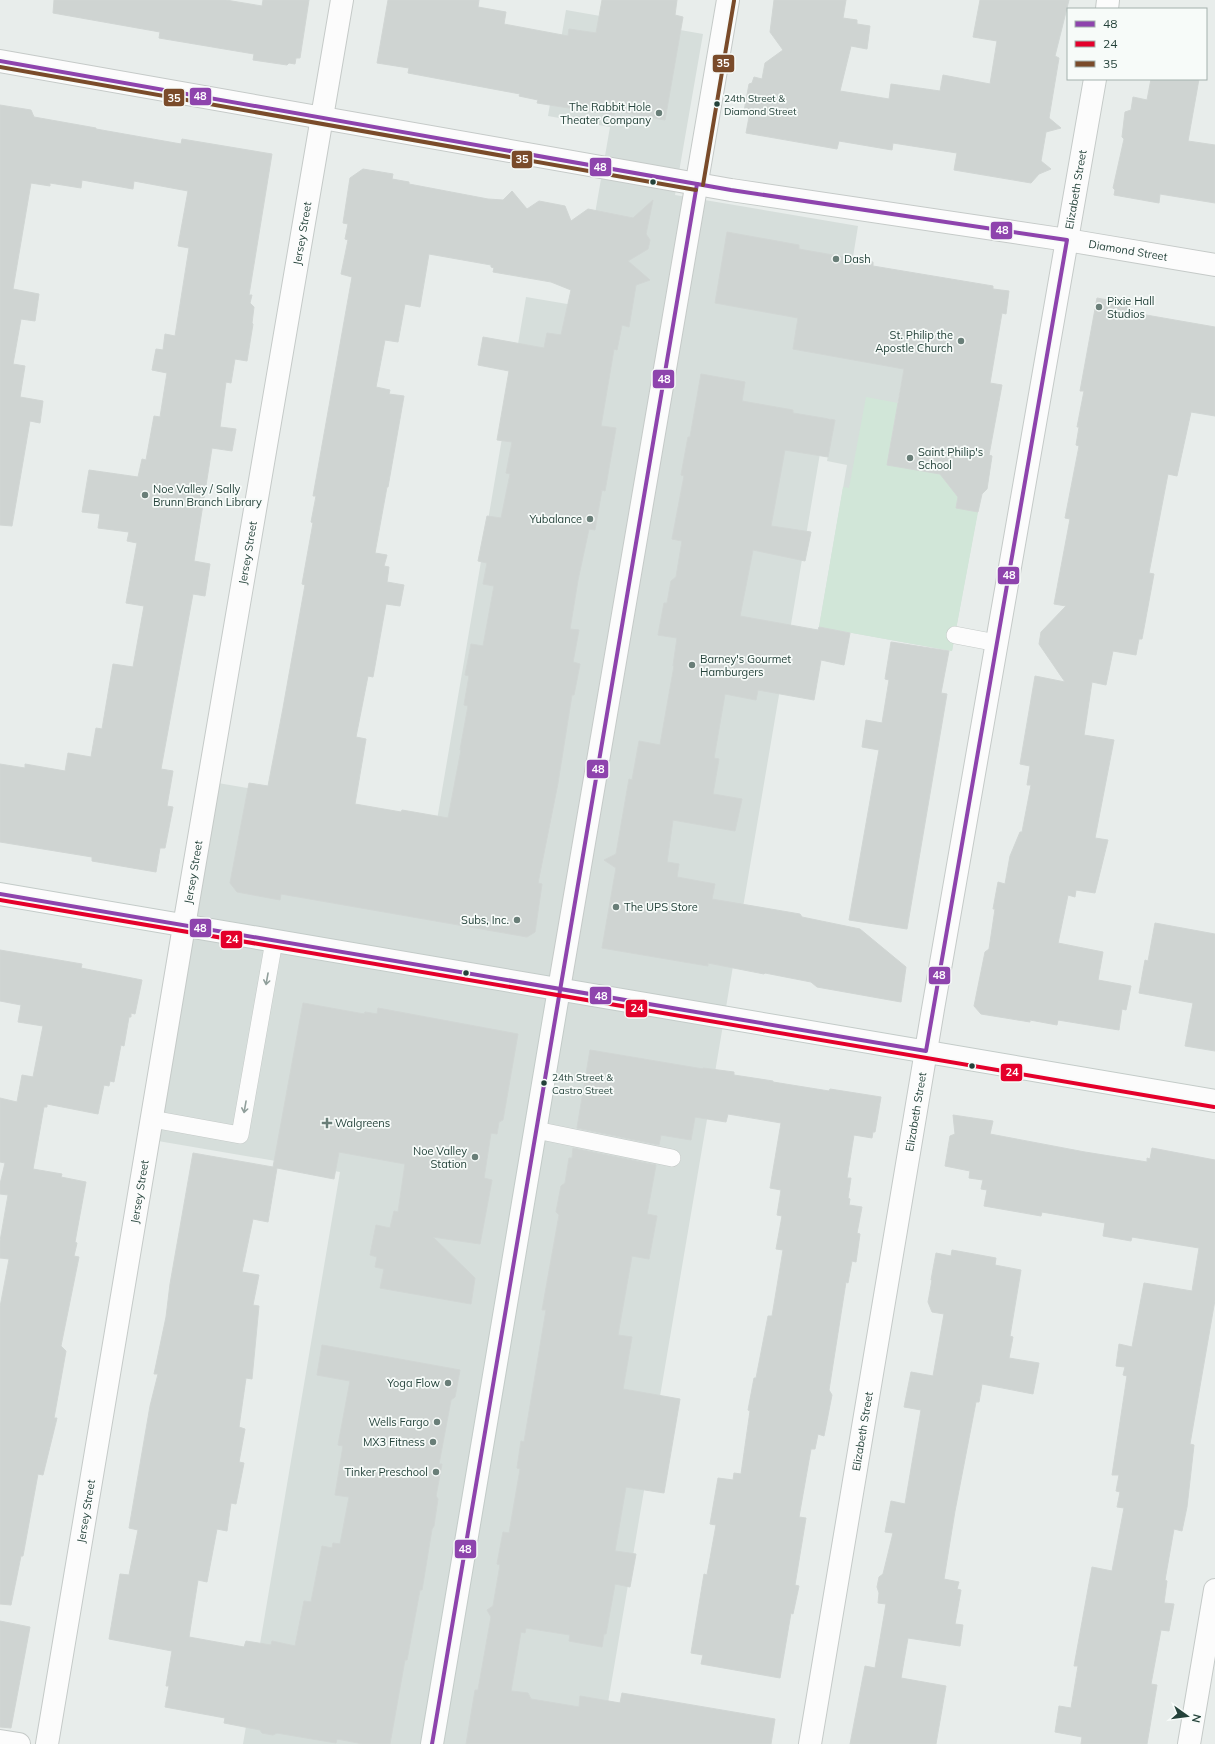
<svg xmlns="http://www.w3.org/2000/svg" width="1215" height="1744" font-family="Mulish,sans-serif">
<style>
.built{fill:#d6dedb}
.green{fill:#d1e6d8}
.building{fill:#cfd4d2;stroke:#d1d6d4;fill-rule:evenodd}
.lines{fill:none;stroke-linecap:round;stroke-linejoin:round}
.lane-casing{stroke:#c5cac8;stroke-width:18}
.street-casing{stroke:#c5cac8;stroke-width:24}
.secondary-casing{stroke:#c3cbc8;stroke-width:24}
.lane{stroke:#fcfcfc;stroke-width:17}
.street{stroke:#fcfcfc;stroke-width:22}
.secondary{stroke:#fcfcfc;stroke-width:22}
.bus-1-casing{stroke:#f7fbf9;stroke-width:7}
.bus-2-casing{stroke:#f7fbf9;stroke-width:7}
.bus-3-casing{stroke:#f7fbf9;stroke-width:7}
.bus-1{stroke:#8e44ad;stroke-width:4}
.bus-2{stroke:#e4002b;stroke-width:4}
.bus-3{stroke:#7a4b2a;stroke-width:4}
.oneway{stroke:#909f9b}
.bus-dot{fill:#24423a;stroke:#f7fbf9;stroke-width:1.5}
.poi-dot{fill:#697e78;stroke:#f7fbf9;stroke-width:1.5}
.labels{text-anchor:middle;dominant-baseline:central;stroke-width:3.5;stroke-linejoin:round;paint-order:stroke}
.bus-label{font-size:10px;fill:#24423a;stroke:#f7fbf9;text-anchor:start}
.poi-label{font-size:11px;fill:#24423a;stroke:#f7fbf9;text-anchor:end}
.street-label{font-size:11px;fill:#24423a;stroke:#f7fbf9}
.line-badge{stroke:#f7fbf9;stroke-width:1.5}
.badge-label{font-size:11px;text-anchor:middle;font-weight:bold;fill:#fff}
</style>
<rect width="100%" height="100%" fill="#e8edeb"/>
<path class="built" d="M566,10L703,34L675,195L858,226L842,326L904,369L891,438L992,456L987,489L981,494L952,651L819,627L847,465L827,461L835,420L826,418L601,1744H243L340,1172L158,1141L218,783L437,820L526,297L579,306L610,127L548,116Z"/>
<path class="green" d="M866,397L898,403L890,447L934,454L950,476L949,485L958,497L956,508L978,512L952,651L819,627L843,487L849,488Z"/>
<g class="building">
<path d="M54,0H226L262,6L263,0H309L300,58H296L295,64L289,63L287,65L253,60L254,54L159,38L160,32L53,13Z"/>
<path d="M388,0H479L478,7L506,12L504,24L568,36L569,29L596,33L602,0H677L675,15L683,17L665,120L615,111L614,115L537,103L538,100L519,96L520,94L408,73L409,68L377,63Z"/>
<path d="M774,0H846L843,18L857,20V24L870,26L867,49L851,46L840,91L889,99L891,84L940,91L943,75L990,84L997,41L973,37L980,0H1069L1055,56L1059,58L1049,118L1061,128L1046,132L1041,161L1051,169L1039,174L1031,183L954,170L957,153L893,143L892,150L839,141L837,149L746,133L749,117L744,111L749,84L752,83L754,77L762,79L765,63L783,50L770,32Z"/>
<path d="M1151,79H1199L1188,141L1215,145V203L1160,194L1159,203L1114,195L1115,190L1113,188L1124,139L1122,137L1125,112L1131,110L1133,97L1147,100Z"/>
<path d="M0,105L31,110L34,117L96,128V129L181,144L182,139L272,154L249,295H252L250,303L254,307L252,323L253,324L247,361L235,359L231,383L226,382L220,427L236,429L232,451L212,448L194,561L210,564L205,596L193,594L161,769L173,771L167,806L173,807L165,848H160L156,872L92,861V857L0,842V764L25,768V764L65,771L68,753L91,757L96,728L102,729L113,664L133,667L144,606L126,603L137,543L127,541L129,532L98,528L100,514L82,512L89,470L138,477L142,459L146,460L154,416L160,417L167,373L152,370L156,349L163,350L165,334L175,336L189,248L178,246L188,191L134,181L133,189L82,180L81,188L50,183V186L31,183L13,289L39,294L35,321L21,319L13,364L25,366L20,397L43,401L40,423L30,421L12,526L0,525Z"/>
<path d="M363,169L393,174L392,179L409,182V184L488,199L503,200L512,191L527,209L539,201L565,206L571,221L588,209L633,218L653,200L646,234L650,240L648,249L628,261L650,280L636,285L629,327L622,325L617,350L614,349L601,426L616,428L605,491L602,490L595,530L589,529L578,580L570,629L579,630L573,662L580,664L574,695H572L558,783L538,883L542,884L535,932L527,937L281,894L280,900L237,892L230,883L249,783L268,786L283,708L305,585L302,584L313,523L311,522L316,496H313L352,277L341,274L348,240L345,239L348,224L343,223L350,178ZM429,254L491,265V267L494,268L493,272L551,282L571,290L561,335L547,333L544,348L483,337L478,365L509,371L497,440L512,442L506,473L510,474L501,518L487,516L478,561L487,563L483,584L494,586L483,646L471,644L465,675L469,676L464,705L468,706L460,750H461L448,818L402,810L401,812L355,804L366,739L356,737L368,676L373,677L386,604L400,606L404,585L387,582L389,567L384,566L387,555L375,553L387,487H388L404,396L389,394L390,390L376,387L385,340L398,342L405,304L420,307Z"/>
<path d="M727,232L799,245V249L873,262V266L993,286V289L1009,291L1006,314L1002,313L990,383L1002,385L989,455L992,456L987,489L982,494L978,512L956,508L958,497L940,474L887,465L904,369L793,349L798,318L715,303Z"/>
<path d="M1097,298L1130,304L1129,312L1215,327V416L1191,412L1177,476L1168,474L1149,573L1154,574L1142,639H1139L1136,655L1113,651L1106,685L1092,682L1084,735L1114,740L1095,838L1108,840L1095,893L1076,890L1075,897L1068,895L1058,943L1103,952L1098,980L1131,986L1126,1010L1122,1009L1119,1030L1058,1020L1057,1025L1030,1020V1022L981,1014L974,1006L985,952L989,949L995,909H993L998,882L1005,884L1010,856L1020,832H1022L1031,785H1027L1030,766L1020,764L1035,676L1065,682L1039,644L1041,632L1066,606L1054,604L1070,519L1065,518L1079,446L1076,445L1079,427H1077L1084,391H1080Z"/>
<path d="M701,374L745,382L742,401L793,410V413L835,420L828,457L785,450L771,526L811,532L805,561L753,550L740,616L818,630L819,627L850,633L844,665L821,660L814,700L758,690L756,700L725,694L714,758L719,759L713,794L742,799L735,831L673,820L667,862L679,864L677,877L715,884L712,899L800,914L802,917L860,929L906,967L901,1002L817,987L811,982L765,973L764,974L708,963V966L602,948L616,868L604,860L616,854L629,779L632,780L639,741L660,745L674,666H673L677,638L658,635L664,603H667L671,581L676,577L682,541L672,539L684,476L681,475L688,437H690Z"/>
<path d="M891,642L949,651L941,693L947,694L907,929L849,920L879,750L862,747L866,720L882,723L889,680L885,679Z"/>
<path d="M1155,923L1215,934V1051L1185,1046L1193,1003L1139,993L1145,960L1148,961Z"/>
<path d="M0,950L82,964L81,968L142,980L135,1014L131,1013V1017H129L124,1046L121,1045L114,1082L110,1081L109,1086L104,1085L98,1114L47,1104V1107H44L33,1169L62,1174L61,1177L86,1182L75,1242L77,1243L74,1256L79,1257L61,1346L66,1351L54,1418H57L43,1475L38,1474L23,1556H21L11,1605L0,1604V1307L9,1259L0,1258V1241L8,1195L0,1194V1184L5,1163L0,1162V1098L17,1102L22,1075L33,1077L43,1026L18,1022L21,1005L0,1001Z"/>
<path d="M303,1003L364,1014L365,1012L377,1014L378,1008L518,1034L503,1120L499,1122L497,1134L491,1133L484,1178L492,1180L480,1244L433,1237L475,1278L471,1304L380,1288L384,1269L375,1267L377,1257L370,1255L376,1225L390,1228L394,1211L398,1212L405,1164L339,1152L334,1179L277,1168L268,1222L253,1219L242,1272L259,1275L253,1305L259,1306L252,1379L246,1378L239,1427L245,1429L239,1462L244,1463L236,1504L231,1503L227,1531L217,1529L207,1582L198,1580L189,1637L244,1647L246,1641L271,1645L272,1641L295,1646L304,1601L311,1602L322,1546L332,1548L333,1543L340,1544L349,1497L335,1495L343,1446L338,1445L350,1381L317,1375L322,1345L460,1370L455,1397L451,1400L439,1464H442L436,1496L438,1499L434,1526L432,1529L422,1590H420L407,1660H405L390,1744H363L337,1739L336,1743L277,1733L273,1735L262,1733L260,1730L224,1723L225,1718L165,1707L169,1686H166L172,1651L109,1639L120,1574L129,1575L138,1530L129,1528L150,1406L158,1374H154L166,1317L170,1284L193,1153L273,1167Z"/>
<path d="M590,1050L703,1069V1068L734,1072V1075L773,1081V1082L829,1091L830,1089L881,1097L875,1132H873L872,1138L854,1135L847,1178H851L848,1198L850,1199L849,1205L862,1207L857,1233L860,1234L856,1262L852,1261L848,1283L846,1282L829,1390L832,1395L824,1436L818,1434L815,1449H811L799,1517L806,1518L795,1585L799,1586L793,1614L791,1613L780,1678L701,1664L703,1655L691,1653L704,1574L707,1575L716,1525L710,1524L718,1478L733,1480L734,1473L741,1474L750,1411L748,1410L754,1378H756L768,1316H772L783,1250L776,1249L782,1216L777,1215L781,1190L770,1188L781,1123L728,1114L726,1122L695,1117L691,1140L661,1135L659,1145L577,1128Z"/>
<path d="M953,1115L993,1121L990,1134L1085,1152L1147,1162V1158L1150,1159L1152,1148L1215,1160V1300L1190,1444L1194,1445L1187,1507L1182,1531L1174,1529L1165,1580L1167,1581L1164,1603L1174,1604L1169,1631L1161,1630L1151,1684L1157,1685L1147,1744H1081L1082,1737L1055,1732L1059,1706L1071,1708L1078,1666H1074L1092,1567L1112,1571L1124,1508L1117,1507L1120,1492L1116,1491L1119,1475H1112L1127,1376L1123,1375L1125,1367L1116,1366L1119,1344L1132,1347L1144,1283L1192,1291L1199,1248L1132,1237L1131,1241L1103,1236L1105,1223L1042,1212L1041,1216L984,1206L987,1190L981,1189L983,1180L969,1178L970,1171L945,1166L950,1136L955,1134Z"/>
<path d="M573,1148L656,1165L647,1214L657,1216L649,1259L632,1256L618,1335L632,1337L623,1389L680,1399L664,1493L626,1487L615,1551L636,1554L630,1587L615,1584L606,1634H604L602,1647L569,1641L570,1635L526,1628L525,1633L521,1632L511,1691L528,1693L531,1699L579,1707L580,1696L620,1703L622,1693L775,1719L771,1744H466L475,1690H478L491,1617L487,1610L493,1606L500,1565L497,1564L503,1532L509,1533L520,1469L517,1468L521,1441L524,1442L546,1310H542L559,1215L556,1212L561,1186L565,1183L569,1158H572Z"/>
<path d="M952,1250L996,1258L995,1265L1021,1270L1010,1336L1013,1337L1009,1358L1039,1363L1033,1394L982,1384L979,1402H976L955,1511L944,1579L959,1582L957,1589L961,1590L955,1624L963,1625L960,1646L908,1638L901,1678L946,1686L936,1744H850L865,1666L875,1668L886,1604L878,1603L879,1593L877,1587L879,1577L883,1574L893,1533L885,1532L891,1501L905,1504L921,1410L904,1407L911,1372L933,1376L944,1314L932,1312L928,1302L932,1280H931L936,1253L951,1256Z"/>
<path d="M0,1621L30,1627L11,1728L0,1727Z"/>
</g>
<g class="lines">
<g class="lane-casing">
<g id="lane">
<path d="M955,635L997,643"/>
<path d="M152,1119L240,1135L274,941"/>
<path d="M536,1130L672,1158"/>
</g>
</g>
<g class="street-casing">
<g id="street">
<path d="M1107,9L1108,0"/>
<path id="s1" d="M0,61L731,190L1067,240L1215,265"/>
<path d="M559,989L728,0"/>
<path d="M0,1741L19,1744"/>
<path id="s2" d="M47,1744L184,926L342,0"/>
<path id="s3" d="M810,1744L933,1009L1095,79"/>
<path d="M1189,1744L1215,1590"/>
</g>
</g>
<g class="secondary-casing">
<g id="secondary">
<path d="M0,894L1215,1101"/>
<path d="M432,1744L559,989"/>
</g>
</g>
<use href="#lane" class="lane"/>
<use href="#street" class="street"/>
<use href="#secondary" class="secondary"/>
<g class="bus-1-casing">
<g id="bus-1">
<path d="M0,61L731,190L1067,240L926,1051L0,894"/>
<path d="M432,1744L697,184"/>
</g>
</g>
<g class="bus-2-casing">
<path id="bus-2" d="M0,900L1214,1107"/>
</g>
<g class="bus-3-casing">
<g id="bus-3">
<path d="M0,67L696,190"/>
<path d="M703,185L734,1"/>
</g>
</g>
<use href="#bus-1" class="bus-1"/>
<use href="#bus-2" class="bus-2"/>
<use href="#bus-3" class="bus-3"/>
</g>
<defs><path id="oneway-shaft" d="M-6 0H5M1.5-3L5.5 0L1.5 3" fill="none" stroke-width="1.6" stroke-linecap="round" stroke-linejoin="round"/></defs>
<g class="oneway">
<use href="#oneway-shaft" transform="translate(267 979) rotate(100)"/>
<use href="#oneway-shaft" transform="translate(245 1107) rotate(100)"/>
</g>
<g class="bus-dot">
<circle cx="717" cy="104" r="3.5"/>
<circle cx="653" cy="182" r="3.5"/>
<circle cx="466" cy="973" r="3.5"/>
<circle cx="972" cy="1066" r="3.5"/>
<circle cx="544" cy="1083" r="3.5"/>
</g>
<g class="poi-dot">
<circle cx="659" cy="113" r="4"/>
<circle cx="836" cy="259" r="4"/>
<circle cx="1099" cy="307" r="4"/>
<circle cx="961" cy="341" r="4"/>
<circle cx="910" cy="458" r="4"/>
<circle cx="145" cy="495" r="4"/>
<circle cx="590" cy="519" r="4"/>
<circle cx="692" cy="665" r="4"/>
<circle cx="616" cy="907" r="4"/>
<circle cx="517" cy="920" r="4"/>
<path d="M325 1117h4v4h4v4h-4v4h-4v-4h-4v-4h4z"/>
<circle cx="475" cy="1157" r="4"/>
<circle cx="448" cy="1383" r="4"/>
<circle cx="437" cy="1422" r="4"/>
<circle cx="433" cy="1442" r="4"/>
<circle cx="436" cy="1472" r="4"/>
</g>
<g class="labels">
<g class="bus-label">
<text x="724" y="98">24th Street &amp;<tspan x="724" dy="13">Diamond Street</tspan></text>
<text x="552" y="1077">24th Street &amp;<tspan x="552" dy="13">Castro Street</tspan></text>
</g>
<g class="poi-label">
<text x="651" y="107">The Rabbit Hole<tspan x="651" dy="13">Theater Company</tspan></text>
<text x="844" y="259" text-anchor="start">Dash</text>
<text x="1107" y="301" text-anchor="start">Pixie Hall<tspan x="1107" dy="13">Studios</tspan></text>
<text x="953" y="335">St. Philip the<tspan x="953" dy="13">Apostle Church</tspan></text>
<text x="918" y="452" text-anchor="start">Saint Philip's<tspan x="918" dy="13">School</tspan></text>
<text x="153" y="489" text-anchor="start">Noe Valley / Sally<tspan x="153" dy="13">Brunn Branch Library</tspan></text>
<text x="582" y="519">Yubalance</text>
<text x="700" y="659" text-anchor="start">Barney's Gourmet<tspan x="700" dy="13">Hamburgers</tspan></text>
<text x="624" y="907" text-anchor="start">The UPS Store</text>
<text x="509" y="920">Subs, Inc.</text>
<text x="335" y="1123" text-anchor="start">Walgreens</text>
<text x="467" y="1151">Noe Valley<tspan x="467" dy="13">Station</tspan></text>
<text x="440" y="1383">Yoga Flow</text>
<text x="429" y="1422">Wells Fargo</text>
<text x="425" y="1442">MX3 Fitness</text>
<text x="428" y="1472">Tinker Preschool</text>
</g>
<g class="street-label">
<text stroke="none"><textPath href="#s3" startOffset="1577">Elizabeth Street</textPath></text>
<text stroke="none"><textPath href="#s2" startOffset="1532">Jersey Street</textPath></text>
<text stroke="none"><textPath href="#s1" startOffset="1144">Diamond Street</textPath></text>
<text stroke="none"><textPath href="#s2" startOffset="1208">Jersey Street</textPath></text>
<text stroke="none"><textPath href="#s2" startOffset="884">Jersey Street</textPath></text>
<text stroke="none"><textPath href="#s3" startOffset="641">Elizabeth Street</textPath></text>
<text stroke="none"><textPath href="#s2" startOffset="560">Jersey Street</textPath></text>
<text stroke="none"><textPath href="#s3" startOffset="317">Elizabeth Street</textPath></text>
<text stroke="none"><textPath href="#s2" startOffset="236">Jersey Street</textPath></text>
</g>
</g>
<g class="line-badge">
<rect x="712" y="54" width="23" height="19" rx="4" fill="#7a4b2a"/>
<rect x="189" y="87" width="23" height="19" rx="4" fill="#8e44ad"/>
<rect x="163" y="88" width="22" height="19" rx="4" fill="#7a4b2a"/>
<rect x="511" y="150" width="22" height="19" rx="4" fill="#7a4b2a"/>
<rect x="589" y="157" width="23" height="20" rx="4" fill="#8e44ad"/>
<rect x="990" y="221" width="23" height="19" rx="4" fill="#8e44ad"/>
<rect x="652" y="369" width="23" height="20" rx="4" fill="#8e44ad"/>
<rect x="997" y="566" width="23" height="19" rx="4" fill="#8e44ad"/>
<rect x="586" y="759" width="23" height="20" rx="4" fill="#8e44ad"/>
<rect x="189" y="918" width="23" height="20" rx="4" fill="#8e44ad"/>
<rect x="220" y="930" width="23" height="19" rx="4" fill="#e4002b"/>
<rect x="928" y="966" width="23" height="19" rx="4" fill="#8e44ad"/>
<rect x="589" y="986" width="23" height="19" rx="4" fill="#8e44ad"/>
<rect x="625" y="999" width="23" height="19" rx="4" fill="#e4002b"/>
<rect x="1000" y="1063" width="23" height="19" rx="4" fill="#e4002b"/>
<rect x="454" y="1539" width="23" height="20" rx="4" fill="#8e44ad"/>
</g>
<g class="badge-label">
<text x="723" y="67">35</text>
<text x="200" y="100">48</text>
<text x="174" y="102">35</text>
<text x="522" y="163">35</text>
<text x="600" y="171">48</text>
<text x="1002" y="234">48</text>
<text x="664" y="383">48</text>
<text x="1009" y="579">48</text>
<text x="598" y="773">48</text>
<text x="200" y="932">48</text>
<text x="232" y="943">24</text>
<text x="939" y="979">48</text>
<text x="601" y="1000">48</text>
<text x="637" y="1012">24</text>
<text x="1012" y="1076">24</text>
<text x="465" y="1553">48</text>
</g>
<rect x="1067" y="8" width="140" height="72" fill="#f7fbf9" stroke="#a3b1ad"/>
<rect x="1075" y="21" width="20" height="6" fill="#8e44ad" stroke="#a3b1ad"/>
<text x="1103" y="28" font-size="12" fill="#24423a">48</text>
<rect x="1075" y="41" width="20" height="6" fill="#e4002b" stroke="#a3b1ad"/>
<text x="1103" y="48" font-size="12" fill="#24423a">24</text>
<rect x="1075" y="61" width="20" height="6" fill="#7a4b2a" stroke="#a3b1ad"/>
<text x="1103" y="68" font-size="12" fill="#24423a">35</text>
<g transform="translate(1187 1716) rotate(104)" stroke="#f7fbf9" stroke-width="3" paint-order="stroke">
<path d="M0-3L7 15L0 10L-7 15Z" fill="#24423a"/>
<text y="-6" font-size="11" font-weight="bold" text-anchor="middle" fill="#24423a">N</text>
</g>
</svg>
